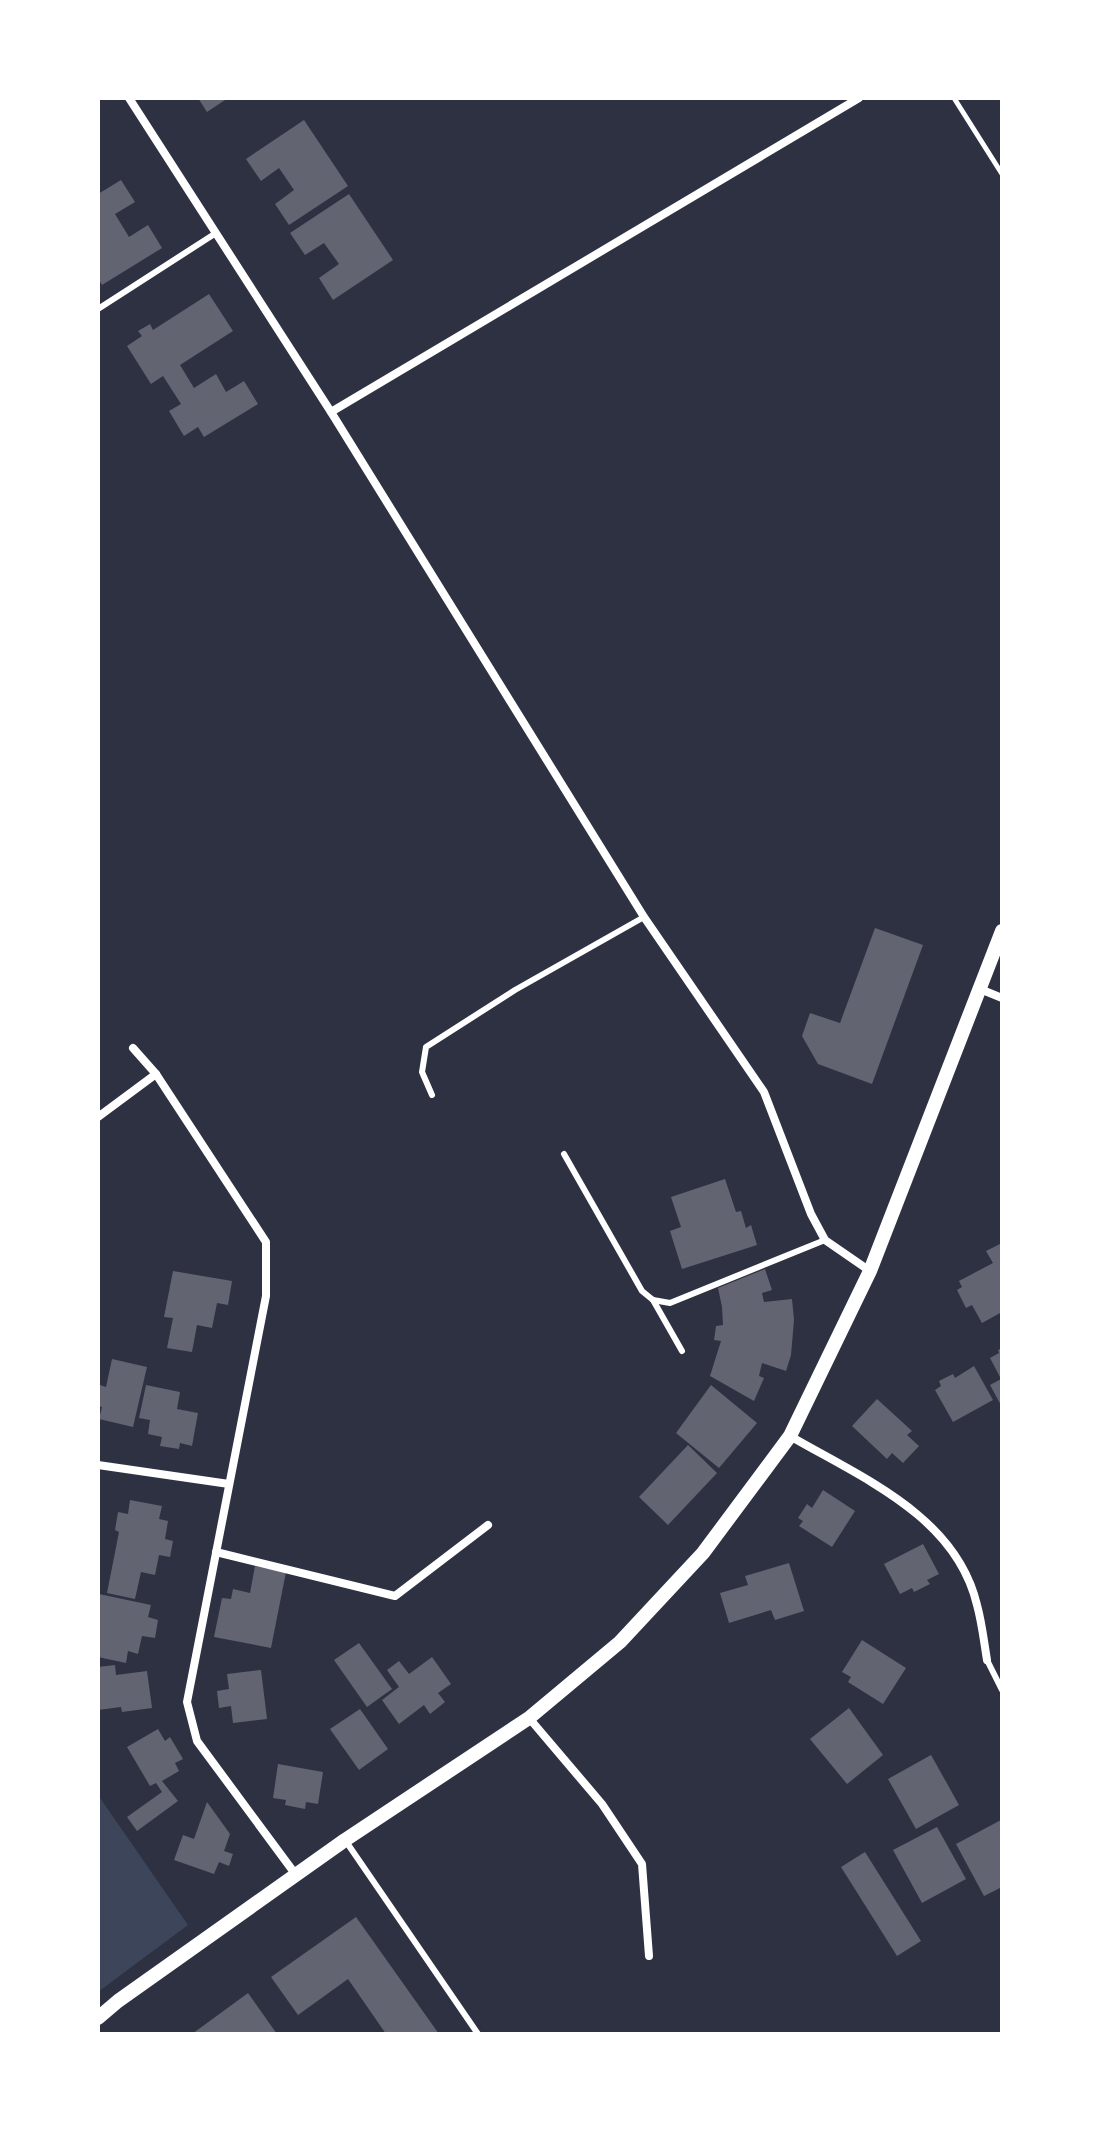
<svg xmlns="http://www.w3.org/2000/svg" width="1100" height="2132" font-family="Ubuntu,sans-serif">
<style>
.green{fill:#3c4559}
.building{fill:#626471}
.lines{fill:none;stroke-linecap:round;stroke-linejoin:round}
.path{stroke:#fff;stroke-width:5}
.service{stroke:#fff;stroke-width:6}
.minor{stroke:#fff;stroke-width:8}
.tertiary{stroke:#fff;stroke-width:14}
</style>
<rect width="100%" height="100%" fill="#2d3142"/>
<path class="green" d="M98,1795L188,1925L98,1992Z"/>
<g class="building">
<path d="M198,98H228L207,112Z"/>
<path d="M304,120L348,186L289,225L275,204L294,190L279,168L261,181L246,159Z"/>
<path d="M121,180L135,202L115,214L129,237L148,225L162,248L102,285L98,278V194Z"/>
<path d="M349,194L393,260L333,300L319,278L339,264L324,243L305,255L290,233Z"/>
<path d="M209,294L233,331L180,365L194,388L216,374L226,392L244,381L258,404L204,437L198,427L184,436L169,411L181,404L163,376L151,384L127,346L142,336L138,331L150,324L153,330Z"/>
<path d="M875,928L923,945L872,1084L818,1064L802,1036L810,1013L840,1023Z"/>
<path d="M725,1179L736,1212L741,1211L746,1228L751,1225L757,1245L682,1269L670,1231L681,1227L671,1197Z"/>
<path d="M1002,1243V1312L982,1323L972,1305L966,1308L957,1290L962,1287L959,1281L993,1263L986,1251Z"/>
<path d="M765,1269L772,1290L762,1293L764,1302L792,1299L794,1320L791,1355L786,1371L762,1363L759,1376L764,1378L754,1401L710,1376L721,1341L714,1340L716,1326L723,1325L722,1307L718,1288Z"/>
<path d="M173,1271L232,1281L228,1305L217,1303L212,1328L197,1325L192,1352L167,1348L173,1318L164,1317Z"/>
<path d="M1002,1348V1407L990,1385L1001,1379L990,1358L999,1353L998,1350Z"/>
<path d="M112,1359L147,1367L133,1427L99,1419L102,1407L98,1406V1393L100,1385L106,1387Z"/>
<path d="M974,1366L993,1400L953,1422L935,1390L941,1386L939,1381L953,1374L955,1378Z"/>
<path d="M146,1385L180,1392L177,1409L198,1413L192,1446L180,1443L179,1449L160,1446L162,1437L148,1434L150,1420L139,1418Z"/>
<path d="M711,1385L757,1423L719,1468L676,1433Z"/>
<path d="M877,1399L912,1431L907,1435L919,1446L903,1463L892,1453L887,1459L852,1426Z"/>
<path d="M688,1445L717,1473L668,1525L639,1497Z"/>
<path d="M823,1490L855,1511L832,1547L799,1526L803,1521L798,1518L807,1504L812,1508Z"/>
<path d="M130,1500L162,1506L159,1519L168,1521L165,1539L173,1541L170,1557L159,1555L155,1575L141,1572L135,1599L107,1593L119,1532L115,1530L118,1512L128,1514Z"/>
<path d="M923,1544L939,1574L927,1580L930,1584L914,1592L912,1588L900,1594L884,1564Z"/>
<path d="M789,1563L804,1611L775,1620L771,1610L729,1623L720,1593L748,1585L745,1576Z"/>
<path d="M255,1566L286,1572L271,1648L214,1637L222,1598L231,1599L233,1589L250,1593Z"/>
<path d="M99,1594L151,1605L148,1617L158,1620L155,1638L142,1636L138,1654L128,1651L126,1663L98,1657Z"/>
<path d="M862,1640L906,1668L883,1704L848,1682L851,1677L842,1672Z"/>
<path d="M359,1643L392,1689L367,1707L334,1660Z"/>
<path d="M432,1657L451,1684L438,1693L445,1702L430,1714L424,1705L399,1724L382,1700L399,1687L387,1670L399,1661L409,1674Z"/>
<path d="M115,1665L116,1675L147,1671L152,1708L122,1712L121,1707L98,1710V1667Z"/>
<path d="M261,1670L267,1719L233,1723L231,1706L219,1708L217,1691L229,1689L227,1674Z"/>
<path d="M849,1708L883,1755L847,1784L810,1739Z"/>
<path d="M360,1709L388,1749L359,1770L330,1729Z"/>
<path d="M158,1729L165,1741L170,1737L183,1759L175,1763L179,1771L162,1781L178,1801L137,1831L127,1817L162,1792L156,1783L150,1786L127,1747Z"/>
<path d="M931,1755L959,1805L916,1829L888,1779Z"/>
<path d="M278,1764L323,1772L318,1804L306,1802L305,1809L285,1805L286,1800L273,1798Z"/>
<path d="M207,1802L230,1834L224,1851L233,1854L229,1866L219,1862L214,1874L174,1860L183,1835L194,1839Z"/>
<path d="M1001,1820L1002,1887L984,1896L956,1844Z"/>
<path d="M937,1827L966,1879L922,1903L893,1850Z"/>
<path d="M865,1852L921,1941L897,1956L841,1867Z"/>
<path d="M356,1917L439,2034H386L348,1979L298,2015L271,1977Z"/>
<path d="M248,1993L277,2034H192Z"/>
</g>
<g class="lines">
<path class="path" d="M954,98L1002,174"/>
<g class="service">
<path d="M98,309L216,233"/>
<path d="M432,1095L422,1072L426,1047L515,990L644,917"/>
<path d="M564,1154L642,1291L653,1300L670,1303L825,1240"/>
<path d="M653,1300L682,1351"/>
<path d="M987,1660L1002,1690"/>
<path d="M345,1840L478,2034"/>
</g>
<g class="minor">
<path d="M129,98L331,412L644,917L764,1092L811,1214L825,1240L870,1271"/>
<path d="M331,412L859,98"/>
<path d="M980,989L1002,998"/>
<path d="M133,1048L156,1074L266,1242V1296L187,1702L197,1741L296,1875"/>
<path d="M98,1117L156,1074"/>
<path d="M790,1436C862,1478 956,1516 977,1605C982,1623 984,1642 987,1660"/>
<path d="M98,1465L229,1484"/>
<path d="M216,1552L395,1596L488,1525"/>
<path d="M529,1718L602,1804L642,1864L649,1956"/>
</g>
<path class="tertiary" d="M98,2018L118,2001L345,1840L529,1718L620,1642L703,1553L790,1436L870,1271L1002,931"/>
</g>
<rect width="1100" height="2132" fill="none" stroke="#ffffff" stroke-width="200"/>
</svg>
